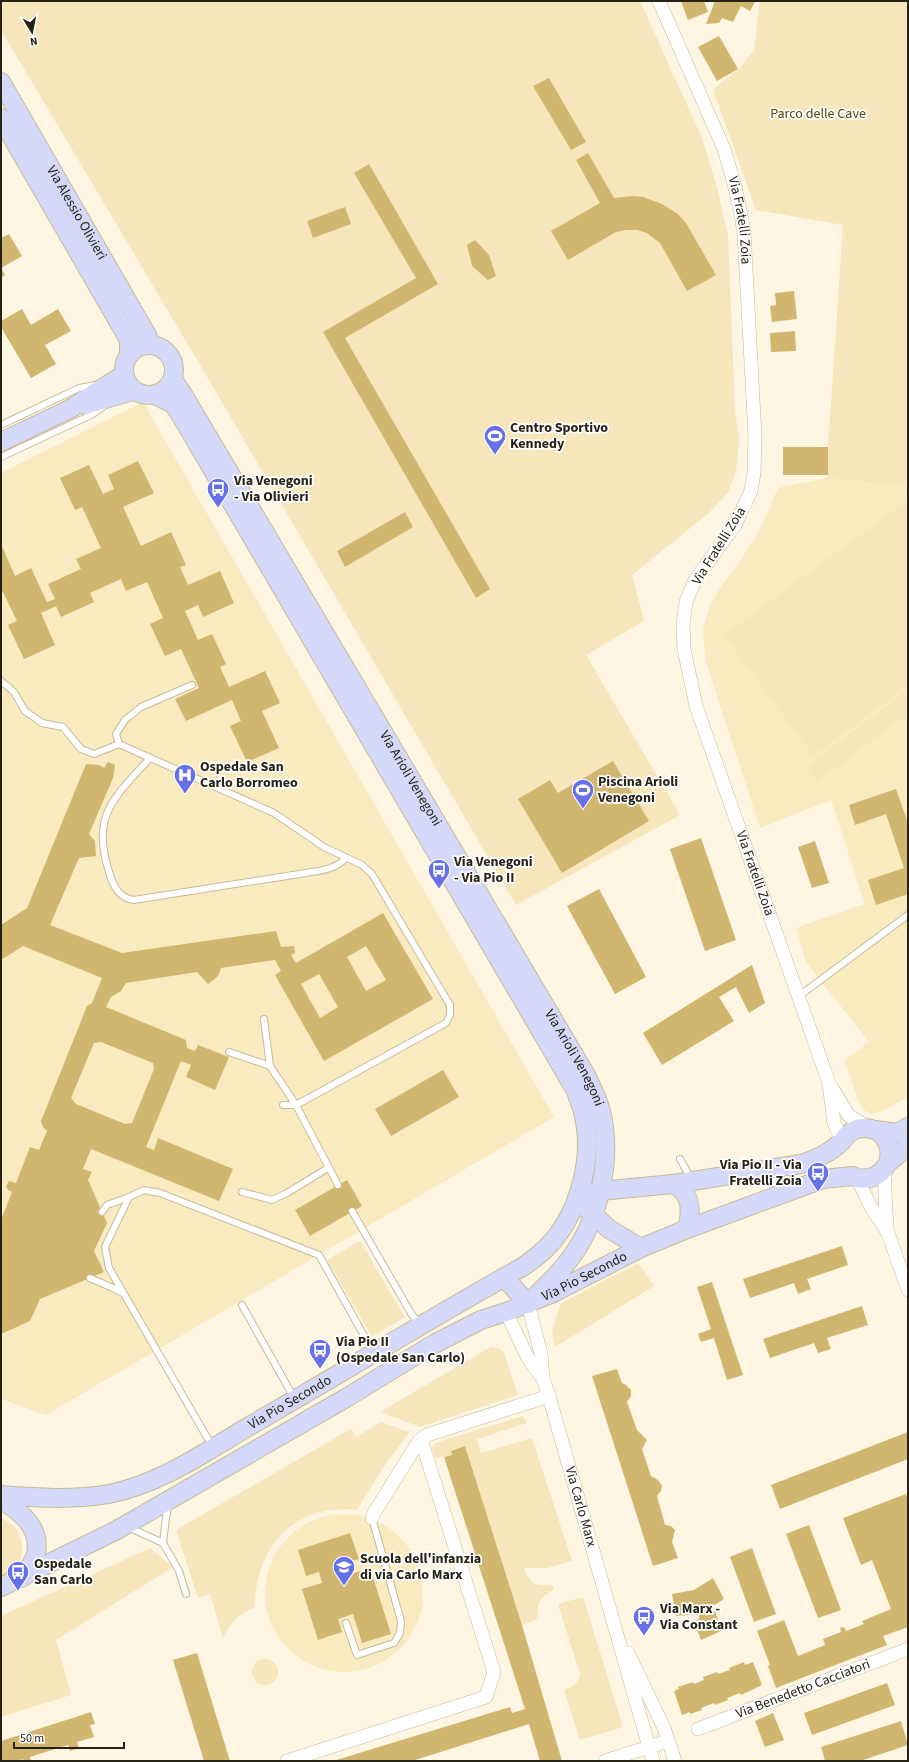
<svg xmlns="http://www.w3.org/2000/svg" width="909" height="1762" font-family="'Source Sans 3',sans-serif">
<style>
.built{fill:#f9eac0}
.green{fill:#f7e6bc}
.building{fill:#d0b66f;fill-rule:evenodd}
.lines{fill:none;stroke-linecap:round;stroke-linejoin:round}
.lane-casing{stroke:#c7ba99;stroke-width:8}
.street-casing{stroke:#c7ba99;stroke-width:14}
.secondary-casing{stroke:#c7ba99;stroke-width:20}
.lane{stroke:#fff;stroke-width:6}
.street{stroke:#fff;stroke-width:13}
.secondary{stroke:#d5d9f9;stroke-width:18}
.labels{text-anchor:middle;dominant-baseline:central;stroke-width:3.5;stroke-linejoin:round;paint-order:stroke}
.park-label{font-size:14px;fill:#564409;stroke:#fff}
.street-label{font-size:14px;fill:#272216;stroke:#fff}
.poi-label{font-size:14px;font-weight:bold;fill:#272216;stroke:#fff;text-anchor:start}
</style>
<rect width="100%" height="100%" fill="#fef6e2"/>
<g class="built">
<path d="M143,402L554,1117L46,1415L1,1399V473Z"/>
<path d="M826,478L896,485L908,484V1097L882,1111L873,1114L865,1111L859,1102L844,1061L869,1042L806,962L796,928L865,904L831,800L760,828L706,662L703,631L709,607L722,585L740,561L759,531L778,488Z"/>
<circle cx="344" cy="1593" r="79"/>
</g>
<g class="green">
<path d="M1,1H640L702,138L717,187L728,236L735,411L739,440L736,472L728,492L709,513L632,575L644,621L586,655L680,815L516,905L196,358L1,30Z"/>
<path d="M760,1H908V484L896,485L826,478L828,475V447L843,225L756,210L713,90L738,69L754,51Z"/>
<path d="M908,500V685L813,756L724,635Z"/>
<path d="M908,690V713L817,782L806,767Z"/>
<path d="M360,1241L405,1317L372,1337L327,1260Z"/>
<path d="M638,1263L654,1286L555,1347L552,1330L561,1303Z"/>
<path d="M491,1347L499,1348L504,1353L518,1395L420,1427L380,1412Z"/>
<path d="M523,1416L527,1423L477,1439L481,1453L532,1438L572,1561L547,1568H524C530,1584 534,1586 552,1585L554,1590C539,1597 537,1602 538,1619L522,1625L465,1446L451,1451L452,1455L435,1458L432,1447L435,1443Z"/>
<path d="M381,1422L410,1432L384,1466L357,1510C312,1505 274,1527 260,1571C256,1583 256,1596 254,1608C236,1615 233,1621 223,1638L210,1594L198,1598L176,1530L351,1429L356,1437Z"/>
<path d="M1,1518C15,1524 24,1536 22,1552C21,1555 21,1559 20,1561C17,1569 8,1574 1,1577Z"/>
<path d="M150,1548L173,1567L56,1640L71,1695L1,1717V1616Z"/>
<path d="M583,1597L623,1727L580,1740L564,1690C573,1687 578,1684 580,1674L558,1604Z"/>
<circle cx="265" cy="1672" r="13"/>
</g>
<g class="building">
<path d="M681,1H704L708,12L688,20Z"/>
<path d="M715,1H754L755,2L750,11L741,6L733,22L722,18L719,23L706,24Z"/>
<path d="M719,36L738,69L717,81L698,47Z"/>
<path d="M549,78L586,142L571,150L533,86Z"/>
<path d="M588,153L614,198L633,196L643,197L662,204L678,214L686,223L716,275L687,291L660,243L647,233L637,230H626L616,232L568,260L551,231L600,203L576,160Z"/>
<path d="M369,164L438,284L345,338L490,589L476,598L323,332L416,278L354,173Z"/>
<path d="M345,207L351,224L313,238L307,221Z"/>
<path d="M9,234L22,256L1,268V238Z"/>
<path d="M475,240L489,255L496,276L488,280L472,266L467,245Z"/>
<path d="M1,268L5,275L1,278Z"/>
<path d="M794,291L797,319L772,322L770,306L776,305L775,293Z"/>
<path d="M22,309L31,325L58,309L71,331L45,345L56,364L31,378L1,327V321Z"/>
<path d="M795,331L796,351L771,352L770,333Z"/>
<rect x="783" y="447" width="45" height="28"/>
<path d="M138,461L154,493L123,507L141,546L171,532L186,565L180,567L188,585L220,571L234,603L203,617L198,605L185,611L198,640L212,634L226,664L220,667L229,687L265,671L280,703L262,711L279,748L247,762L230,726L241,721L232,700L186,721L175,699L199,688L181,649L165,656L150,624L163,618L147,582L126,591L121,579L90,593L94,602L61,617L56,606L41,613L55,645L24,659L8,625L17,621L3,592L1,593V544L15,576L31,568L47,602L55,599L48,584L81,569L76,559L101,548L82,507L75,510L60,478L89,465L103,494L114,489L108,475Z"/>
<path d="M405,512L413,527L345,567L337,551Z"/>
<path d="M613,761L649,821L562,873L518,799L550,780L558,793Z"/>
<path d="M108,762L115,765L113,778L89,834L95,841L96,856L79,858L50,925L122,953L276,931L281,947L294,946L295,953L291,955L296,963L383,913L433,999L324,1061L275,975L281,971L275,960L221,968L218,976L208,984L197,972L126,983L121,991L111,997L106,1007L186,1040L187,1048L195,1051L198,1045L229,1057L215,1090L186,1077L191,1065L181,1061L146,1147L154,1150L158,1138L233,1169L219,1201L91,1149L83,1169L92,1172L88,1180L107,1223L94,1251L104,1272L40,1299L30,1321L1,1334V1220L12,1192L8,1190L6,1186L9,1181L16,1183L30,1147L39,1150L47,1131L43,1127L41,1121L87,1006L92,1003L102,978L23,946L1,960V925L27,908L86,764L99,765L104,768ZM366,946L386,980L366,991L347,957ZM319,974L338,1007L320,1018L301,984ZM101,1042L153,1063L154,1069L132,1123L125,1124L76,1104L71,1098L94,1043Z"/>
<path d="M896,789L908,823V894L876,905L868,880L904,868L886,814L855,825L849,805Z"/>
<path d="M701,838L736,940L705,951L670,849Z"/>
<path d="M815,841L829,883L812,888L798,847Z"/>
<path d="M599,889L646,977L615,994L567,906Z"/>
<path d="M752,965L765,1003L749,1013L736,987L719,997L734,1021L662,1065L643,1033Z"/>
<path d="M443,1070L459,1097L391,1136L375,1109Z"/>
<path d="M347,1180L362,1206L310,1236L295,1210Z"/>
<path d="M842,1246L848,1265L807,1279L811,1289L798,1294L794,1283L750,1298L743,1279Z"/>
<path d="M712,1282L743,1375L727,1380L714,1338L701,1342L698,1334L711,1329L697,1287Z"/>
<path d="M862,1306L868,1325L827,1338L831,1349L818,1353L814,1343L770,1358L763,1339Z"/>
<path d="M617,1369L622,1383L626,1385L631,1390V1396L627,1402L637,1430L647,1440L642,1449L651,1476L658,1480L662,1486L661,1491L657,1496L665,1525L671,1526L675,1530L672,1542L678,1558L653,1566L592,1376Z"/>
<path d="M908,1432V1459L780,1509L771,1485Z"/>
<path d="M465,1446L522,1625L562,1761H540L529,1724L412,1761H333L510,1707L512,1713L525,1709L444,1457L452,1455L451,1451Z"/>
<path d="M906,1494L908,1500V1627L883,1636L887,1645L776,1688L768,1666L770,1665L757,1631L784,1620L798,1656L825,1645L823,1639L841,1632L840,1628L844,1627L846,1631L864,1624L862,1621L891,1609L872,1560L861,1565L843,1518Z"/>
<path d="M809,1525L841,1610L818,1618L786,1534Z"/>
<path d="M350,1533L359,1559L344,1563L348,1575L370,1568L391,1634L362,1643L353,1614L338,1619L342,1632L318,1640L302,1589L322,1583L319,1572L306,1576L298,1550Z"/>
<path d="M752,1548L776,1614L754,1622L730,1557Z"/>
<path d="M713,1578L724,1599L705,1611L706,1616L715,1610L721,1631L701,1640L694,1622L699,1619V1614L676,1616L672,1594L694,1590Z"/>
<path d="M197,1653L230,1761H204L173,1660Z"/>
<path d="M744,1662L745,1665L753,1662L762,1685L741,1695L740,1693L727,1698L728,1700L715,1705L714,1703L701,1708L702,1710L690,1714V1712L682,1715L674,1691L679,1689L678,1687L693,1682L694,1684L704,1680L703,1677L717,1672L718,1674L730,1670L729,1668Z"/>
<path d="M887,1683L895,1705L812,1735L804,1713Z"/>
<path d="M91,1712L95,1724L90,1725L94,1737L77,1742L79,1748L70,1751L68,1745L30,1757L31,1761H23V1759L18,1761H1V1741Z"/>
<path d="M773,1713L784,1740L765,1747L755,1721Z"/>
<path d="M901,1721L908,1745L860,1761H825L821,1747Z"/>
</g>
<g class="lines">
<g class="lane-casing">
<g id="lane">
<path d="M1,425L79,388L96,385"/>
<path d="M1,457L91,415L103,407"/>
<path d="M1,681L14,692L25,711L42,723L63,727L81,749L94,754L119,744L274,813L324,847L362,865L372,874L450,1005V1015L446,1023L296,1105L338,1185"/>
<path d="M119,744L116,734L125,720L141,707L192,685"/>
<path d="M150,758C113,799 90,816 110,875C114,888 120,898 134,900L312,872C325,870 337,868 346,858"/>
<path d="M799,996L908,915"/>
<path d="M264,1019L270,1066L296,1105"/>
<path d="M229,1052L270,1066"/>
<path d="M283,1105H296"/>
<path d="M680,1159L691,1179"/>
<path d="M242,1192L272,1200L287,1193L328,1168"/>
<path d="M352,1211L412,1315L420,1324"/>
<path d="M102,1212L107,1205L129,1197"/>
<path d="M90,1278L113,1288L123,1293"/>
<path d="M242,1305L294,1398"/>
<path d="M212,1446L109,1268L105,1247L129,1197L144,1190L160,1193L319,1255L368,1343L375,1350"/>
<path d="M169,1504L166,1517L163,1543L179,1571L186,1594"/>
<path d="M128,1527L163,1543"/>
<path d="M346,1623L357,1655L394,1643L400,1633L401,1621L372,1518"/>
</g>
</g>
<g class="street-casing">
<g id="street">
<path id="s1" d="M659,1L724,149C733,177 740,204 744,233L755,436L754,473L751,491L735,525L695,580L686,602L683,624L684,649L696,706L829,1083L834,1123L842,1141"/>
<path d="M832,1088L849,1116L871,1129"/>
<path d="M887,1163C882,1174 887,1217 887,1231"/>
<path d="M853,1176L857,1178L871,1207L888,1233L908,1290"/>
<path d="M528,1304L541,1354L543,1379"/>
<path id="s2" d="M506,1312L528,1358L543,1379L549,1396L653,1761"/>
<path d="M372,1518L374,1513L419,1441L427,1435L549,1396"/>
<path d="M628,1653L664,1728L675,1761"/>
<path d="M698,1729L908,1649"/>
<path d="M287,1761L486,1697L494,1672L421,1439"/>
<path d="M605,1761L668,1741"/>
</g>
</g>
<g class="secondary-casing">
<g id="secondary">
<path id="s3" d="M1,82L147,335L150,344"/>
<path d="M1,118L129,340V354"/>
<circle cx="149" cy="370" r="25"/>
<path id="s4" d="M173,380L184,396L586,1075C592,1088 599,1101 602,1115C612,1164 598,1225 566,1264C555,1278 541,1290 528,1304"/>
<path d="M84,405L133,391"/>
<path d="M1,442L70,409L123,375"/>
<path d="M875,1130L897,1133L908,1127"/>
<path d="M888,1163L908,1146"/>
<path d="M857,1178C869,1180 879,1177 886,1166"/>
<path d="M673,1184C692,1193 692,1210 687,1229"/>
<path d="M589,1194L600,1191L673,1184L801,1164C814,1160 828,1154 839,1144C842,1142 844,1138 847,1135C857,1125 874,1126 883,1136C890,1144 891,1153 888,1163"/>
<path d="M587,1209L609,1229L641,1248"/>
<path d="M504,1277L528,1304"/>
<path id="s5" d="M1,1495C37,1498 74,1500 109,1494C161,1484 208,1450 253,1424C343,1372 433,1317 524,1266C534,1259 544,1251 552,1242C581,1208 594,1155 583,1112C581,1105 578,1098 576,1091L180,414L173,404L155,395"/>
<path d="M1,1499C20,1512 41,1526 36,1554C34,1562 27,1571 22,1578"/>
<path id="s6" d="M1,1587L117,1530L346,1398L434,1344L481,1320L506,1312L551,1294L641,1248L687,1229L823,1179L853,1176"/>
</g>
</g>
<use href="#lane" class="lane"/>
<use href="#street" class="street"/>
<use href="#secondary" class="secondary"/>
</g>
<defs>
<g id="stadium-pin" transform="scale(1.15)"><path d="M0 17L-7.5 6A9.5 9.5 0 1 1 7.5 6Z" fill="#6670e9" stroke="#fff"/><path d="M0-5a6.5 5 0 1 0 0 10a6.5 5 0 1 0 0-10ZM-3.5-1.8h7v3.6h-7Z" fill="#fff"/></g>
<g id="bus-pin" transform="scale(1.15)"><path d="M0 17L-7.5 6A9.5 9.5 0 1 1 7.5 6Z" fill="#6670e9" stroke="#fff"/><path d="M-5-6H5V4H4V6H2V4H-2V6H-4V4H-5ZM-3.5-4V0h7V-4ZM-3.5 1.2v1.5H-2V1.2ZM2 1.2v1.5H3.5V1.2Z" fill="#fff"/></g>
<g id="hospital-pin" transform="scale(1.15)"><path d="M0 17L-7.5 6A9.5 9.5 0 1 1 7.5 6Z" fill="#6670e9" stroke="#fff"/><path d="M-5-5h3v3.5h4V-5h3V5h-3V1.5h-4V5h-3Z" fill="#fff"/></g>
<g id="school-pin" transform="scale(1.15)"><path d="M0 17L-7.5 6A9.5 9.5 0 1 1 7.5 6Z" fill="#6670e9" stroke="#fff"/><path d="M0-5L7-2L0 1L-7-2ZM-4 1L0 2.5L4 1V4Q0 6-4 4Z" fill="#fff"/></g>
</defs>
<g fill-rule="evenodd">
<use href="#stadium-pin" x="495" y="436"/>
<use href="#bus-pin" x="218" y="489"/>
<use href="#hospital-pin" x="185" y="775"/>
<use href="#stadium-pin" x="583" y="790"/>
<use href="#bus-pin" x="439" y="870"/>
<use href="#bus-pin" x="818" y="1173"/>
<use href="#bus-pin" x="320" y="1350"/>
<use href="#school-pin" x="344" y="1567"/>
<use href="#bus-pin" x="18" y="1572"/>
<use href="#bus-pin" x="644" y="1617"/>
</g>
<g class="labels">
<g class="park-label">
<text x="818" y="114">Parco delle Cave</text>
</g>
<g class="street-label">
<text stroke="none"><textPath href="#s3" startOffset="151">Via Alessio Olivieri</textPath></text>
<text stroke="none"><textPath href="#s1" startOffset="235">Via Fratelli Zoia</textPath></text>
<text transform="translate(719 546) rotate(-58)">Via Fratelli Zoia</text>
<text stroke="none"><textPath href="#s4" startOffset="464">Via Arioli Venegoni</textPath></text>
<text stroke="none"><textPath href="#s1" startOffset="919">Via Fratelli Zoia</textPath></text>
<text stroke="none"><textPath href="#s4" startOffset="788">Via Arioli Venegoni</textPath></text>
<text stroke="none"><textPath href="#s6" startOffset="662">Via Pio Secondo</textPath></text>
<text stroke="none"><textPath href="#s5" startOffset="312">Via Pio Secondo</textPath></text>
<text stroke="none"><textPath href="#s2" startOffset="210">Via Carlo Marx</textPath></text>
<text transform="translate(803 1689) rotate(-21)">Via Benedetto Cacciatori</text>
</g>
<g class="poi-label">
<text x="510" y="428">Centro Sportivo<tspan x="510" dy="16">Kennedy</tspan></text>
<text x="234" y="481">Via Venegoni<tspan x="234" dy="16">- Via Olivieri</tspan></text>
<text x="200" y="767">Ospedale San<tspan x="200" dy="16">Carlo Borromeo</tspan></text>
<text x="598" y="782">Piscina Arioli<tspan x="598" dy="16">Venegoni</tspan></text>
<text x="454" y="862">Via Venegoni<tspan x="454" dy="16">- Via Pio II</tspan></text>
<text x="802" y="1165" text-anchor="end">Via Pio II - Via<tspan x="802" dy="16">Fratelli Zoia</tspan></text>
<text x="336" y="1342">Via Pio II<tspan x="336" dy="16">(Ospedale San Carlo)</tspan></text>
<text x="360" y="1559">Scuola dell'infanzia<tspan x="360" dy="16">di via Carlo Marx</tspan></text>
<text x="34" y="1564">Ospedale<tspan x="34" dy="16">San Carlo</tspan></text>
<text x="660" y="1609">Via Marx -<tspan x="660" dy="16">Via Constant</tspan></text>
</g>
</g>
<rect width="909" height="1762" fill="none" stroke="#272216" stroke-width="4"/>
<g transform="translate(32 32) rotate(170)" stroke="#ffffff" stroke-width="3" paint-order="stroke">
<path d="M0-3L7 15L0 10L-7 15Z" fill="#272216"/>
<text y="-6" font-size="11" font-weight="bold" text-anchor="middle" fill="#272216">N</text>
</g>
<path d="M14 1742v6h110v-6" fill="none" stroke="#272216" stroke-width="2"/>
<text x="20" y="1742" font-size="12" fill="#272216" stroke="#ffffff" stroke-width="3" paint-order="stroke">50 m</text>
</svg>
